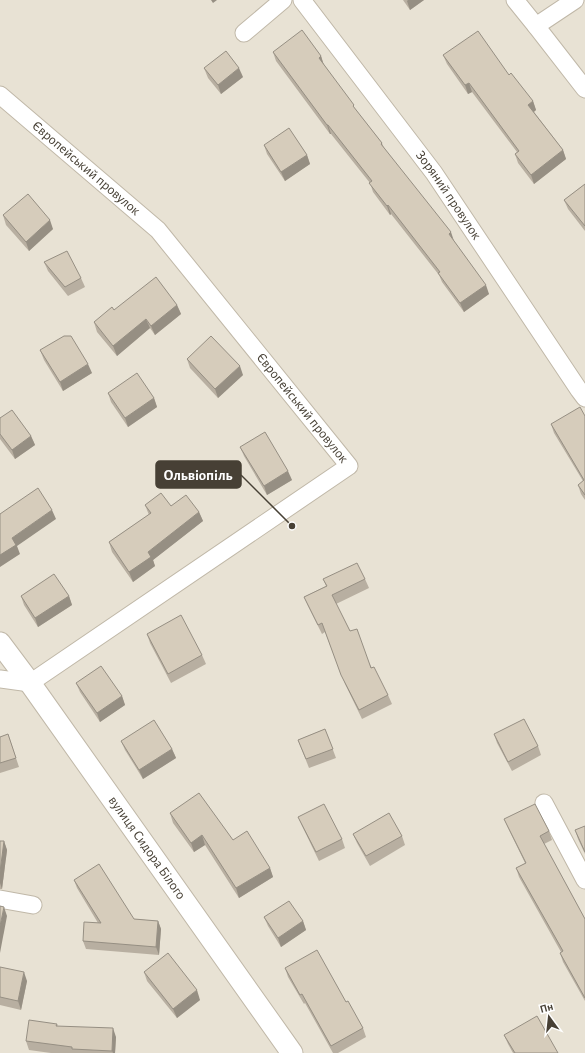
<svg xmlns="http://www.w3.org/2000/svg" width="585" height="1053" font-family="'Alegreya Sans',sans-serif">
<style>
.residential{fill:#e8e2d4}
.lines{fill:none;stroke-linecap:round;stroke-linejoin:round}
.minor-casing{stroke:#c0b8a8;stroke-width:19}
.tertiary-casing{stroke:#c0b8a8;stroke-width:23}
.minor{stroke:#fff;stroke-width:17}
.tertiary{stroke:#fff;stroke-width:21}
.wall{fill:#b8afa1}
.shaded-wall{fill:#968f83}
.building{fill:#d6ccbb;stroke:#968f83}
.labels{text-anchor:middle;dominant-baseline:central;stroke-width:4;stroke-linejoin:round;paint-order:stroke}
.street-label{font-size:14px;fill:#474035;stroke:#fff}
.leader{fill:none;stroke:#474035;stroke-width:1.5}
.callout-dot{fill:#474035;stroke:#fff;stroke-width:1.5}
.callout{fill:#474035;stroke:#474035;stroke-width:1.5}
.callout-label{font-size:15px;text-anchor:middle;font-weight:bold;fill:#fff}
</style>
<rect width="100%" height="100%" fill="#f4f0e6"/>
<rect class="residential" x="0" y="0" width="585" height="1053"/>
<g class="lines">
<g class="minor-casing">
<g id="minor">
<path id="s1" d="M302,0L434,173L579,390L585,398"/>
<path d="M515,0L536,26L585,89"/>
<path d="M536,26L575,0"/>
<path d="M244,33L283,0"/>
<path id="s2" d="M0,95L158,230L349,466L30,683L0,679"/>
<path d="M544,803L585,880"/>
<path d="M0,899L33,905"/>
</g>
</g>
<g class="tertiary-casing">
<g id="tertiary">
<path id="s3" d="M0,643L30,683L292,1053"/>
</g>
</g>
<use href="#minor" class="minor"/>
<use href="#tertiary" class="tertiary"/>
</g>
<g class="wall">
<path d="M403,0H424L410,10Z"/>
<path d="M273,52L321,56L324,65L355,109L382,143L384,148L454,241L489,294L464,312L442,282L439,275L391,214L390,215L373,192L370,183L331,134H330L276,61Z"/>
<path d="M443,55L509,75L533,101L536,110L534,112L563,150L566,159L534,184L518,163L515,154L517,152L472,92L468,94L447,64Z"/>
<path d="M204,68L243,77L221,94L208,78Z"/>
<path d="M264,145L307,155L310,164L285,181L267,154Z"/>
<path d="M585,184V231L568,209L564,200Z"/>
<path d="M3,215L53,229L29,251L6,225Z"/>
<path d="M44,262L81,278L85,287L68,296L48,271Z"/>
<path d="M177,305L181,314L155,335L150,328L117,356L97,332L94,322L114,310Z"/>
<path d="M40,350L92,373L63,391L44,360Z"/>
<path d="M187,359L243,375L218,398L190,368Z"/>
<path d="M108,393L154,398L157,407L128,427L111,402Z"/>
<path d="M585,416V500L581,494L578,485L583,481L554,433L551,424Z"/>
<path d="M0,418L31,436L35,445L15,459L0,439Z"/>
<path d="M240,447L292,480L267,495L244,456Z"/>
<path d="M145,505L171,506L199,512L203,521L153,560L155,566L133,582L112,552L109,542L149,515Z"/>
<path d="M323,579H365L369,588L336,604L350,631L388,695L392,704L362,719L345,684L325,632L322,634L308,606L304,597L326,586Z"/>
<path d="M21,596H69L72,605L38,627L24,605Z"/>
<path d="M147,634L202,655L206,664L171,683L150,643Z"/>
<path d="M76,683L122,696L125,705L100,722L80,692Z"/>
<path d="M325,729L336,758L309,768L298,740Z"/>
<path d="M8,734L19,767L0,773V737Z"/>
<path d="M494,734L538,746L541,755L512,771L497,743Z"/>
<path d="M121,741L172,749L176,758L143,779L125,750Z"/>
<path d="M170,813L233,840L270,868L273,877L239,898L205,845L194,852L173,823Z"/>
<path d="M298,817L342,839L345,848L319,861L302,826Z"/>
<path d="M504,819L549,831L552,840L544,844L585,919V1001L563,962L560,953L561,952L519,877L516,868L525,863L508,828Z"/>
<path d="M585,826V854L578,839L575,830Z"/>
<path d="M353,834L402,836L405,845L370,866L357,843Z"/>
<path d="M0,841H4L7,850L2,889H0Z"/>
<path d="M74,880L134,919L158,921L161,929L159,955L86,949L83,941L98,923L77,888Z"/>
<path d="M264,917L303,921L306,930L281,947L268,926Z"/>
<path d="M0,967L27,981L21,1010L0,1005Z"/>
<path d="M285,968L363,1028L366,1037L338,1053H333L305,1003L304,1004L288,977Z"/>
<path d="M144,972L200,1000L177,1018L147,981Z"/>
<path d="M57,1024L58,1027L116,1037L115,1053H51L29,1050L26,1041Z"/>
<path d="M504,1035L558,1053H513L508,1044Z"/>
</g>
<g class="shaded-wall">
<path d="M211,0H217L213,3Z"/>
<path d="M408,0H424L410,10L407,1Z"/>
<path d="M321,56L324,66L319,58Z"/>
<path d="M239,68L243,77L221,94L218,85Z"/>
<path d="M469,83L472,92L468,94L465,85Z"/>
<path d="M533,101L536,110L531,114L528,105Z"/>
<path d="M327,125H328L331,134H330Z"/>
<path d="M563,150L566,159L534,184L531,175Z"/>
<path d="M307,155L310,164L285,181L281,172Z"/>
<path d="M388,205L391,214L390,215L387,206Z"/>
<path d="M50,220L53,229L29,251L26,242Z"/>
<path d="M451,232L454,241L449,234Z"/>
<path d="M486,285L489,294L464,312L460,303Z"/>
<path d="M177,305L181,314L155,335L151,326Z"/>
<path d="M146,319L150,328L117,356L113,346Z"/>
<path d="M88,364L92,373L63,391L60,382Z"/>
<path d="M240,366L243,375L218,398L215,389Z"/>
<path d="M154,398L157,407L128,427L125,418Z"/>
<path d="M31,436L35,445L15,459L12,450Z"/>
<path d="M288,471L292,480L267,495L264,486Z"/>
<path d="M52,510L56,519L17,546L20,554L0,567V555L12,538Z"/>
<path d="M199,512L203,521L153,560L155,566L133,582L129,572L148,552Z"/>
<path d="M69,596L72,605L38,627L35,618Z"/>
<path d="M122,696L125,705L100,722L97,713Z"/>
<path d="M172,749L176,758L143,779L139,770Z"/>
<path d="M202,835L205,845L194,852L191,843Z"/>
<path d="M4,841L7,850L2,889L0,883V872Z"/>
<path d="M270,868L273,877L239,898L236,888Z"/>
<path d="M4,907L7,916L0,953V926Z"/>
<path d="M158,921L161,929L159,955L156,947Z"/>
<path d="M303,921L306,930L281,947L278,938Z"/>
<path d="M24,972L27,981L21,1010L18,1001Z"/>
<path d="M197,990L200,1000L177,1018L173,1009Z"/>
<path d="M113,1028L116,1037L115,1053H113L112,1051Z"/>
</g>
<g class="building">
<path d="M302,30L321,56L319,58L354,105L353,106L382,143L381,144L451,232L449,234L486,285L460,303L438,273L440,272L388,205L387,206L369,183L372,181L328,125H327L273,52Z"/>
<path d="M478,31L509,75L511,73L533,101L528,105L563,150L531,175L515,154L519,151L469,83L465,85L443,55Z"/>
<path d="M226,51L239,68L218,85L204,68Z"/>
<path d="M289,128L307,155L281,172L264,145Z"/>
<path d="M585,184V226L564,200Z"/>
<path d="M28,194L50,220L26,242L3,215Z"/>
<path d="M67,251L81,278L65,287L44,262Z"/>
<path d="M156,277L177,305L151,326L146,319L113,346L94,322L112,307L114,310Z"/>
<path d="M64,336H71L88,364L60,382L40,350Z"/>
<path d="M211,336L240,366L215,389L187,359Z"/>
<path d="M137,373L154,398L125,418L108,393Z"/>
<path d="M580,407L585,416V495L578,485L584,480L551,424Z"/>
<path d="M12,410L31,436L12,450L0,434V418Z"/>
<path d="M265,432L288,471L264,486L240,447Z"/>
<path d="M38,488L52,510L12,538L16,545L0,555V514Z"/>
<path d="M161,493L171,506L186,495L199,512L148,552L151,557L129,572L109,542L151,513L145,505Z"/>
<path d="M357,563L365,579L332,595L350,631L357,629L371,668L374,667L388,695L359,710L341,675L322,623L318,625L304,597L327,586L323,579Z"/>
<path d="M54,574L69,596L35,618L21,596Z"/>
<path d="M181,615L202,655L168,674L147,634Z"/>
<path d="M101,666L122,696L97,713L76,683Z"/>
<path d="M524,719L538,746L508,762L494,734Z"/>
<path d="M154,720L172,749L139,770L121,741Z"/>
<path d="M325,729L333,749L306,759L298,740Z"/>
<path d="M8,734L16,758L0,763V737Z"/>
<path d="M199,793L233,840L247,831L270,868L236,888L202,835L191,843L170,813Z"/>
<path d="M324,804L342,839L316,852L298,817Z"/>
<path d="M535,804L549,831L540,836L585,919V998L560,953L563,951L516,868L526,863L504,819Z"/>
<path d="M389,813L402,836L366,856L353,834Z"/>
<path d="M585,826V852L575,830Z"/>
<path d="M0,841H4L0,872Z"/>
<path d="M99,864L134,919L158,921L156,947L83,941L84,922L101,923L74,880Z"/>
<path d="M289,901L303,921L278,938L264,917Z"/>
<path d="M0,906L4,907L0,926Z"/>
<path d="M317,950L346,1002L348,1001L363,1028L331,1046L302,994L300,995L285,968Z"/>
<path d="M168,953L197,990L173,1009L144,972Z"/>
<path d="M0,967L24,972L18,1001L0,997Z"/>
<path d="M537,1016L558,1053H515L504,1035Z"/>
<path d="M29,1020L57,1024L56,1026L113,1028L112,1051L72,1049V1047L26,1041Z"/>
</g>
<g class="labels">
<g class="street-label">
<text stroke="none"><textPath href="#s2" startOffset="113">Європейський провулок</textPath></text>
<text stroke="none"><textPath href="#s1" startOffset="244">Зоряний провулок</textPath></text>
<text stroke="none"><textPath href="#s2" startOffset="437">Європейський провулок</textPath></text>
<text stroke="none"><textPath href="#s3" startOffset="252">вулиця Сидора Білого</textPath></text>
</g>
</g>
<path class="leader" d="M292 526L241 475"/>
<circle class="callout-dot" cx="292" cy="526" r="4"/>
<rect class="callout" x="156" y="461" width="85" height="27" rx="4"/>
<g class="callout-label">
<text x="198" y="480">Ольвіопіль</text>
</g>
<g transform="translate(549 1017) rotate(345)" stroke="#ffffff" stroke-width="3" paint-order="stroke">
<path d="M0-3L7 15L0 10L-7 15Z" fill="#474035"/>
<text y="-6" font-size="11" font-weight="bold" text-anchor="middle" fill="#474035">Пн</text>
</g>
</svg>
